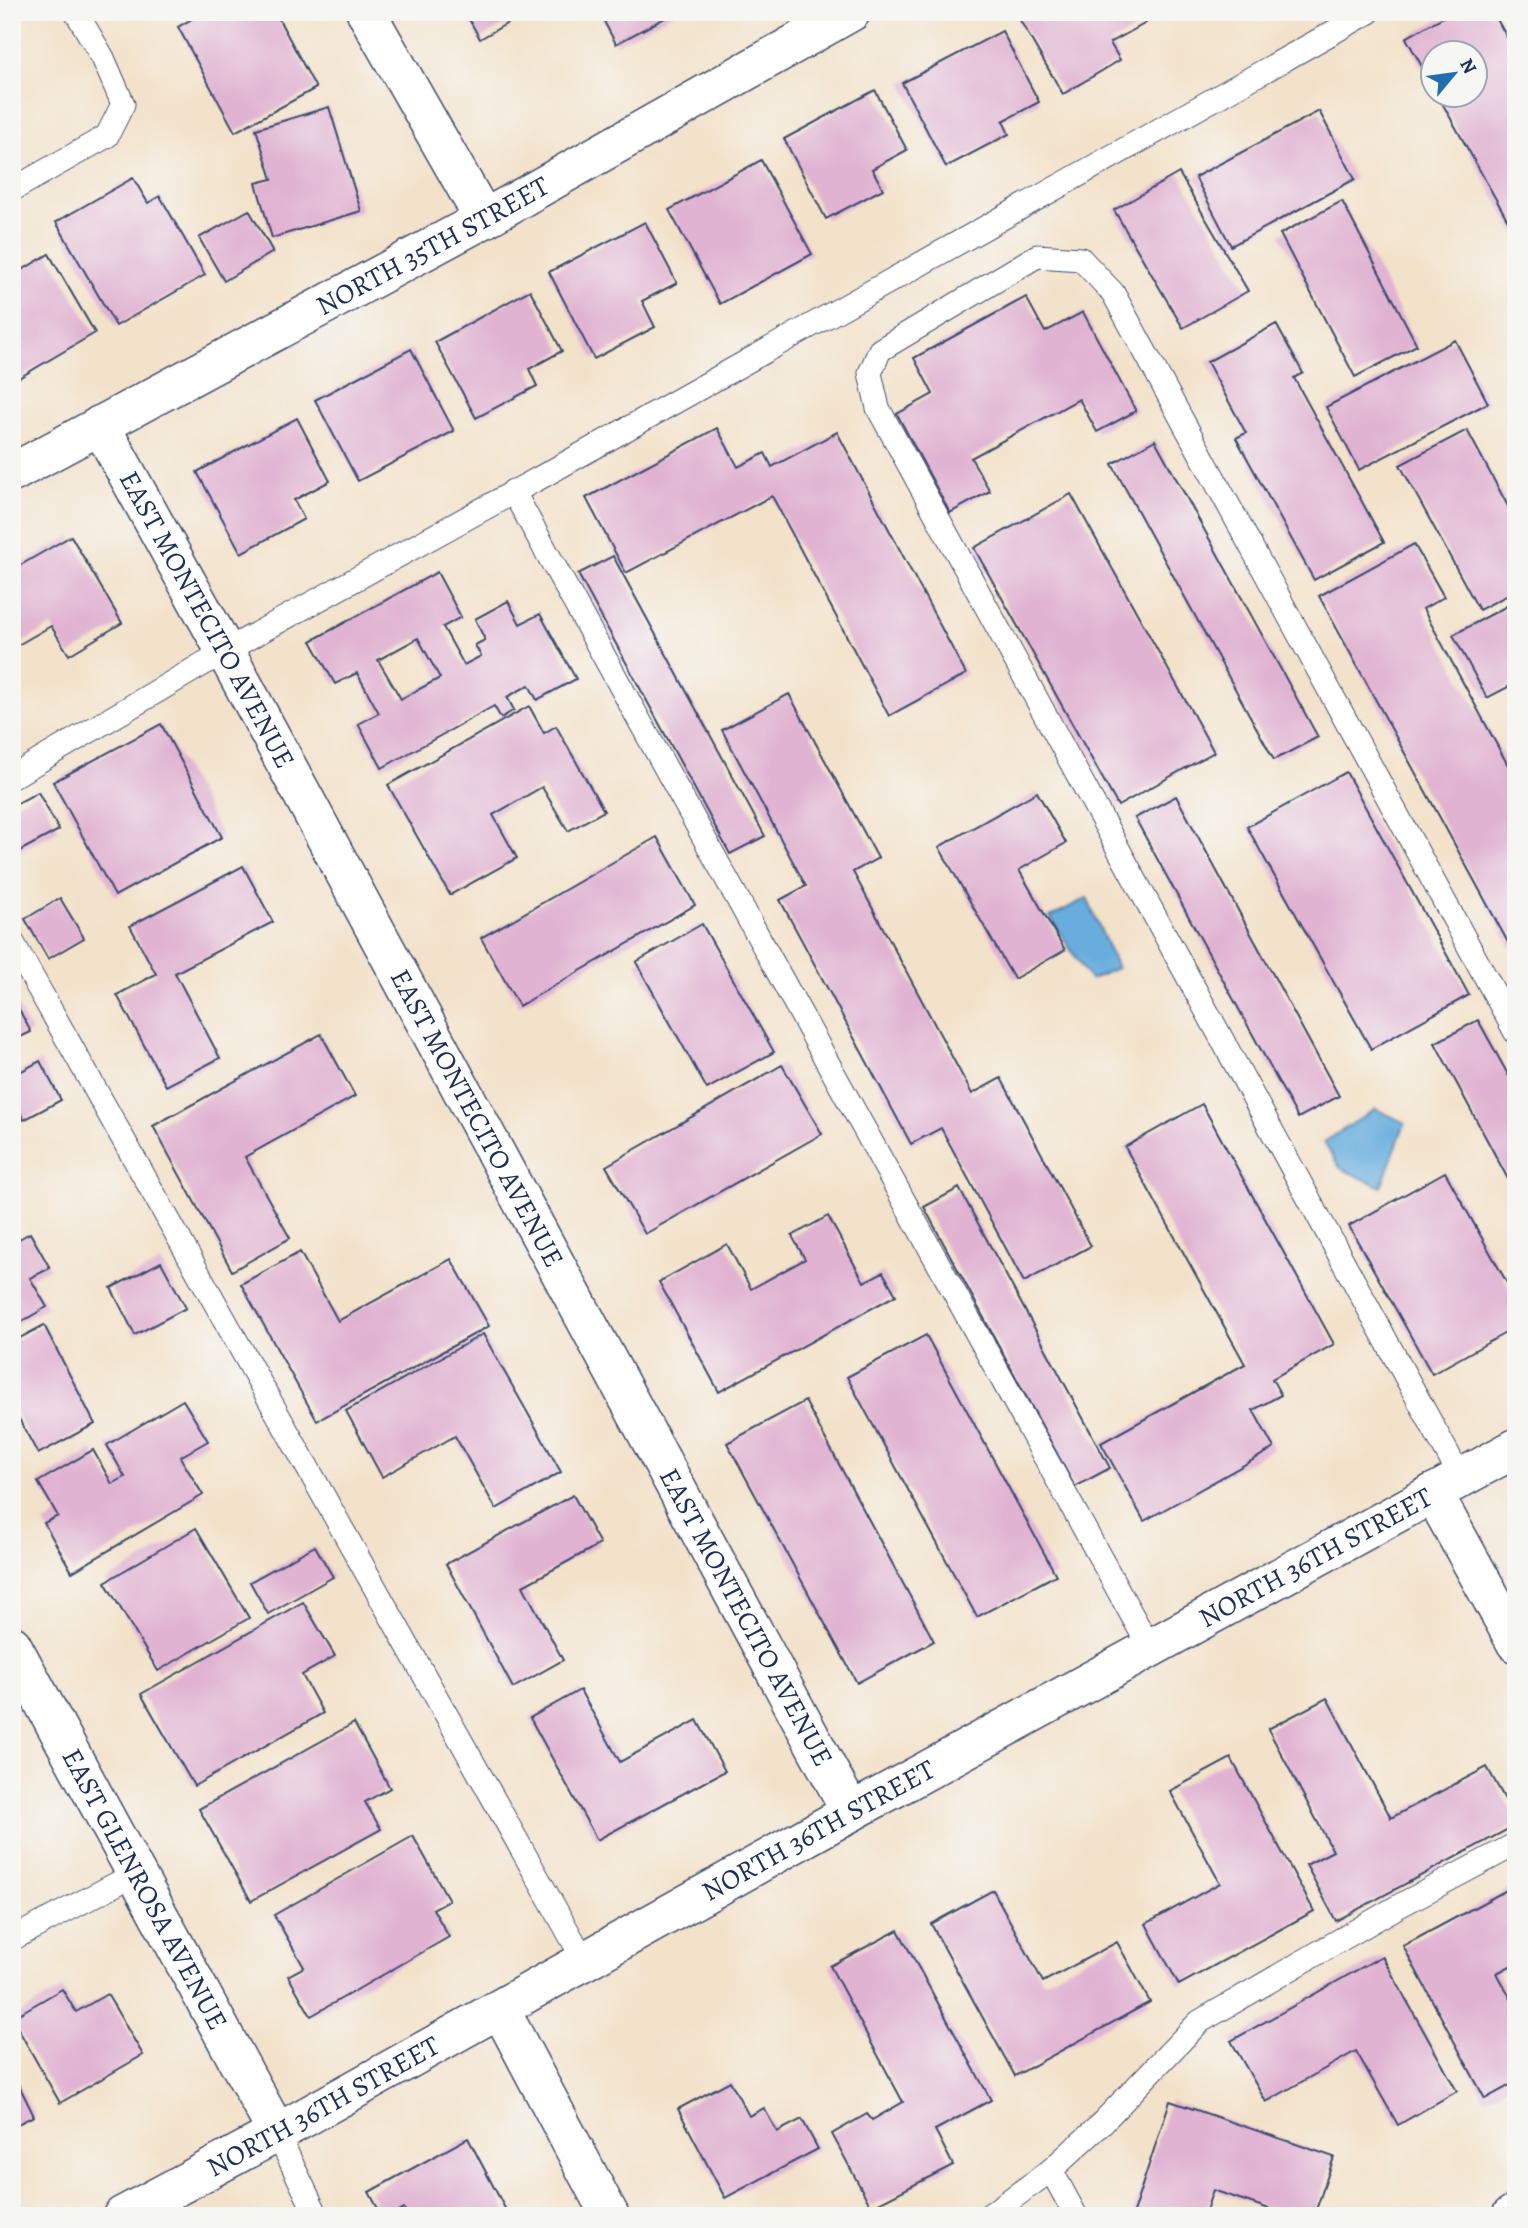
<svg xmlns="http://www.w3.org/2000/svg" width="1528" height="2228" font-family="Alegreya,serif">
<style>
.water{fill:#68adde;stroke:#426e9e;stroke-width:2}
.building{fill:#e0b3d2;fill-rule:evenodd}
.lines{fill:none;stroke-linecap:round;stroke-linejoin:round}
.service-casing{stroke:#3b4a6e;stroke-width:25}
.minor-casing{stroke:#3b4a6e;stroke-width:41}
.secondary-casing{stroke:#3b4a6e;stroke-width:41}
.service{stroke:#fff;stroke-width:23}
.minor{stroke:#fff;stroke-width:38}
.secondary{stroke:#fff;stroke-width:38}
.labels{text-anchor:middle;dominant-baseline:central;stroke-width:5;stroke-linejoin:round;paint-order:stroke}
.street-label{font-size:28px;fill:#1b2f5e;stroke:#f6f6f2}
</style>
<rect width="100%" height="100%" fill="#f6f6f2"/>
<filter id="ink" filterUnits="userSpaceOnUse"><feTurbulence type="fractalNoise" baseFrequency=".0143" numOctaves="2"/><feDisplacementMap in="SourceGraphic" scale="14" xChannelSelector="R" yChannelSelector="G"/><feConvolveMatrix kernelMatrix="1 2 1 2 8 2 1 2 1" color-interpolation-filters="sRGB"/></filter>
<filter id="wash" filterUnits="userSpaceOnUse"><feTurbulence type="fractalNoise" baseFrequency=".00686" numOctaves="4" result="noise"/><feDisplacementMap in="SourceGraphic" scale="28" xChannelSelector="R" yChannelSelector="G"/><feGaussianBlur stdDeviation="1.57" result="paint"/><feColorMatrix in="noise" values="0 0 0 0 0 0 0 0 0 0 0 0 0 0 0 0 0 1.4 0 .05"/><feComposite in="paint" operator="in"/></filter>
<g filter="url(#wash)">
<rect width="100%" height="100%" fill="#f3e2ca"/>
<g class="water">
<path d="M1087,898L1117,968L1090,980L1050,917Z"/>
<path d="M1376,1109L1405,1123L1381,1187L1340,1168L1324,1142Z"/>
</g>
<g id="blocks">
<g class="building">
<path d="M204,12H275L316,88L235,132L178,27Z"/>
<path d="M465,12H527L480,39Z"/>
<path d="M599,12H676L616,44Z"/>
<path d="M1027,12H1139L1146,23L1110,43L1120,60L1063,94L1018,17Z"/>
<path d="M1452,12H1493L1516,54V235L1437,94H1476V52H1434V88L1406,38Z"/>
<path d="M1002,31L1039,102L1003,121L1009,134L946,167L902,83Z"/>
<path d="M875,90L907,150L872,169L883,189L826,219L784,139Z"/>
<path d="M329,107L361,211L272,238L256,183L272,179L256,129Z"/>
<path d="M1319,111L1355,179L1231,246L1195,177Z"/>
<path d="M761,160L812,254L720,304L669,210Z"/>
<path d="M1179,173L1248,291L1183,328L1114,210Z"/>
<path d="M133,178L148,203L160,196L205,275L116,326L56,222Z"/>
<path d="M1342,201L1417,345L1355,377L1280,234Z"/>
<path d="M249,210L273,252L224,281L199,238Z"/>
<path d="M645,222L677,283L642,301L655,327L594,359L549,272Z"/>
<path d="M49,254L95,333L12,382V276Z"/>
<path d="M530,290L562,351L529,369L537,386L476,418L435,342Z"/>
<path d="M1026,297L1045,332L1083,312L1136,411L1097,432L1079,399L971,458L990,491L950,513L897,414L933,394L914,358Z"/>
<path d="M1276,324L1303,373L1294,378L1384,542L1314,580L1236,438L1246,433L1207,362Z"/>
<path d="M1455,340L1488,403L1359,470L1326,407Z"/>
<path d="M411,349L454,431L358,481L315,400Z"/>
<path d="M297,418L330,481L294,500L304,519L241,553L197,472Z"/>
<path d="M717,428L738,467L765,453L772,467L837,432L966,674L889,716L772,496L626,573L586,498Z"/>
<path d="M1467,430L1516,521V591L1479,610L1400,465Z"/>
<path d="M1155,440L1318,737L1274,760L1112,464Z"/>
<path d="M1071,494L1214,752L1118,806L974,548Z"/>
<path d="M71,536L122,623L69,655L51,626L18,645L12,635V570Z"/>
<path d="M1414,544L1444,597L1423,609L1516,780V957L1319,596Z"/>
<path d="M613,556L765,836L730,854L578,574Z"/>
<path d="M437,572L461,617L443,627L464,665L481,656L475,645L485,640L475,619L508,601L520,624L540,614L576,679L537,700L529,685L507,697L514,710L501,718L494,706L382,768L358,724L379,713L357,673L335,684L311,641ZM418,638L440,678L401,699L378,660Z"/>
<path d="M1516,601V683L1487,698L1453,635Z"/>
<path d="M789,694L878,858L853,872L972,1094L1001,1078L1091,1246L1024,1282L941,1128L911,1144L780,900L806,886L722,730Z"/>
<path d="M529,706L544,733L556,726L604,811L568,831L542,787L493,815L517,858L450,895L388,785Z"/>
<path d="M161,724L222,837L115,896L53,782Z"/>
<path d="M1346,772L1469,995L1371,1049L1247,827Z"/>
<path d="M38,792L59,830L12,855V806Z"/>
<path d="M1037,792L1066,843L1019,870L1065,950L1014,979L939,847Z"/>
<path d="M1176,796L1339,1096L1298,1118L1135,818Z"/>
<path d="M657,837L695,905L519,1006L481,938Z"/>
<path d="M243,866L273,922L175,973L220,1058L166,1086L117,995L156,974L130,926Z"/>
<path d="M60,898L84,938L48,959L25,919Z"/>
<path d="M702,924L774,1052L707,1089L636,962Z"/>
<path d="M12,996L31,1032L12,1041Z"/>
<path d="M1478,1020L1516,1089V1194L1435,1043Z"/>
<path d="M321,1034L355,1096L245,1157L290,1238L232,1271L153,1126Z"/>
<path d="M40,1061L61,1100L24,1120L12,1097V1076Z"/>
<path d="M782,1065L822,1134L645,1234L606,1166Z"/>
<path d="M1202,1104L1334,1344L1272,1379L1281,1395L1253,1410L1274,1448L1144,1521L1101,1443L1245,1364L1125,1147Z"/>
<path d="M1445,1172L1516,1299V1327L1432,1374L1349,1226Z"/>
<path d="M959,1188L1110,1468L1075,1487L924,1207Z"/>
<path d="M828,1216L864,1282L883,1272L896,1295L719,1392L659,1282L727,1244L751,1289L805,1259L792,1236Z"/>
<path d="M30,1233L50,1268L30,1278L47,1307L12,1327V1243Z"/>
<path d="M300,1252L338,1321L451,1259L489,1326L317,1421L241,1284Z"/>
<path d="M161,1262L186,1308L135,1335L111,1288Z"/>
<path d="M44,1325L95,1424L38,1454L12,1406V1342Z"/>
<path d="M483,1334L561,1472L496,1509L455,1436L382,1477L346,1411Z"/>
<path d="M926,1335L1056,1575L977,1617L847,1377Z"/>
<path d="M183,1400L208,1441L180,1457L203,1495L72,1572L44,1523L58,1516L38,1482L93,1450L112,1484L125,1477L107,1445Z"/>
<path d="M805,1401L934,1641L857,1683L727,1443Z"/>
<path d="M573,1495L600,1544L523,1586L563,1660L513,1688L446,1564Z"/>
<path d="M196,1528L249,1618L158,1671L105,1582Z"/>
<path d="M315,1546L333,1577L268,1614L250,1582Z"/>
<path d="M303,1602L335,1656L302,1675L323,1713L194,1786L141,1694Z"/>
<path d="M580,1690L620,1762L697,1720L725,1771L597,1840L530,1718Z"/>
<path d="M1327,1698L1391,1818L1487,1767L1516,1819V1825L1336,1921L1306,1865L1333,1851L1268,1729Z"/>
<path d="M354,1723L390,1788L365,1802L381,1829L251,1901L199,1809Z"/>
<path d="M1231,1758L1314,1911L1179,1985L1146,1924L1220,1883L1170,1791Z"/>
<path d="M413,1836L449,1900L433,1909L449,1937L311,2016L288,1976L304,1967L274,1915Z"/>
<path d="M1516,1885V1963L1497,1973L1516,2008V2082L1485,2099L1403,1946Z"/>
<path d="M993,1890L1043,1982L1117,1942L1150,2002L1015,2076L931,1924Z"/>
<path d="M898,1930L991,2100L935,2130L953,2165L871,2207L832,2134L867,2114L872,2120L903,2102L830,1966Z"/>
<path d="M1382,1956L1457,2091L1398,2125L1356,2051L1266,2102L1231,2041Z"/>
<path d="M62,1989L76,2012L107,1994L143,2055L60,2103L12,2018Z"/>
<path d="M12,2071L34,2116L12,2127Z"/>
<path d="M730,2081L749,2116L764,2108L777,2132L802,2119L818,2149L725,2198L678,2109Z"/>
<path d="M1170,2101L1334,2157L1314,2216H1290L1213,2190L1204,2216H1132Z"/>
<path d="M468,2138L509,2216H408L404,2209L392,2216H382L369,2192Z"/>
</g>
</g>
</g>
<g filter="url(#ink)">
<use href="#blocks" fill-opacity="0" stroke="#3b4a6e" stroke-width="2"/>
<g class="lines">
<g class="service-casing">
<g id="service">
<path d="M12,190L107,136L123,104L103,58L76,12"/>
<path d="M513,491L1150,1648"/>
<path d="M12,777L225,651L543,476L1369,12"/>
<path d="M12,941L585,1962"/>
<path d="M1461,1478L878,408L870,373L880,350L1037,256L1081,259L1113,293L1516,1033"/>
<path d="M12,1939L137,1873"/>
<path d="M277,2133L317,2216"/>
<path d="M1051,2170L1076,2216"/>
<path d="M988,2216L1051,2170L1097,2128L1199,2022L1397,1907L1516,1844"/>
</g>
</g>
<g class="minor-casing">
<g id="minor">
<path d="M366,12L484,219"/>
<path id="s1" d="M100,425L225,651L851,1812"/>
<path id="s2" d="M12,473L484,219L851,12"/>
<path d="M1433,1493L1516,1643"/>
<path id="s3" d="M12,1645L277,2133"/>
<path d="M500,2009L610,2216"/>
<path d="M1511,2216L1516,2213"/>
</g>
</g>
<g class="secondary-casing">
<g id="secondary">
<path id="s4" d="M122,2216L277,2133L851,1812L1516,1448"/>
</g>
</g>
<use href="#service" class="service"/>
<use href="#minor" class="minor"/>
<use href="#secondary" class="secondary"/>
</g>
</g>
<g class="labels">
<g class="street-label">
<text stroke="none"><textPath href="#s2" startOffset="478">NORTH 35TH STREET</textPath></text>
<text stroke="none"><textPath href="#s1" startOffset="222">EAST MONTECITO AVENUE</textPath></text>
<text stroke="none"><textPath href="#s1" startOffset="789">EAST MONTECITO AVENUE</textPath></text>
<text stroke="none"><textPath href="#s4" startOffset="1363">NORTH 36TH STREET</textPath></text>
<text stroke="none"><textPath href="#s1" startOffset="1356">EAST MONTECITO AVENUE</textPath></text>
<text stroke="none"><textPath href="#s4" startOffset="796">NORTH 36TH STREET</textPath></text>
<text stroke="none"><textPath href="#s3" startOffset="278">EAST GLENROSA AVENUE</textPath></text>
<text stroke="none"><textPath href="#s4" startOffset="229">NORTH 36TH STREET</textPath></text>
</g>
</g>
<rect width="1528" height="2228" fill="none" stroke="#f6f6f2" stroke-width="42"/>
<g transform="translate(1454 74) rotate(61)"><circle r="33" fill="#f6f6f2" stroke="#9ea6b7" stroke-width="2"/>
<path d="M0-5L12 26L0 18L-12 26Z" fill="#1f6fb2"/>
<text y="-10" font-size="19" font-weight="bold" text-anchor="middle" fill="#1b2f5e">N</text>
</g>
</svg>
